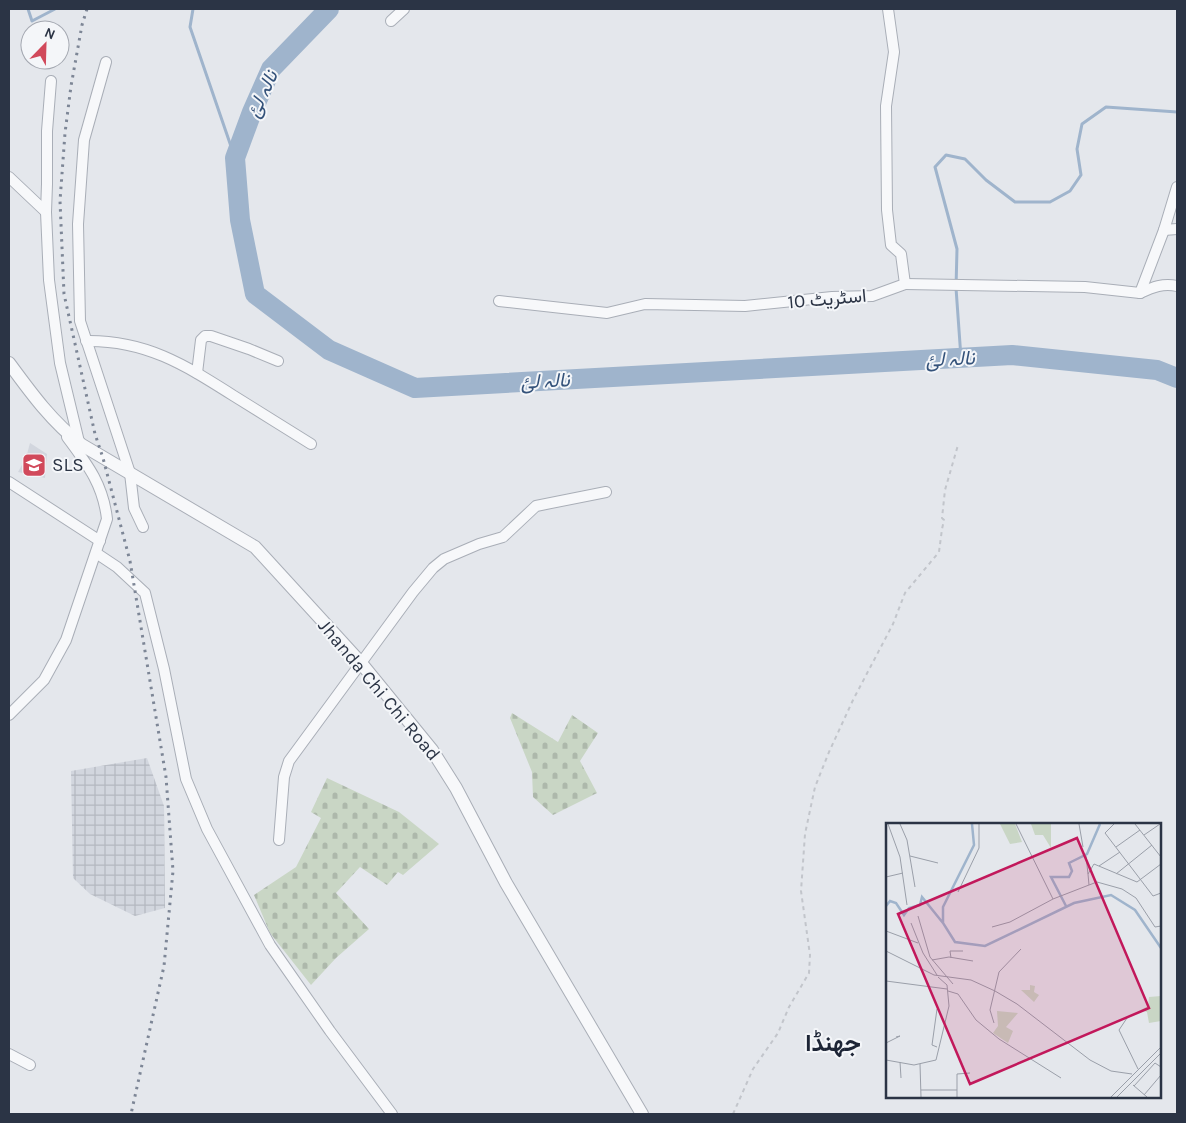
<svg xmlns="http://www.w3.org/2000/svg" width="1186" height="1123" font-family="Karla,Vazirmatn,sans-serif">
<style>
.built{fill:#d2d6de}
.industrial{fill:url(#industrial-grid)}
.cemetery{fill:url(#cemetery-stones)}
.lines{fill:none;stroke-linecap:round;stroke-linejoin:round}
.stream{stroke:#9fb4cc;stroke-width:3}
.river{stroke:#9fb4cc;stroke-width:20}
.minor-casing{stroke:#a9aeb7;stroke-width:12}
.tertiary-casing{stroke:#a9aeb7;stroke-width:14}
.path{stroke:#c2c5cb;stroke-width:2;stroke-dasharray:4 4;stroke-linecap:butt}
.minor{stroke:#f7f8fa;stroke-width:10}
.tertiary{stroke:#f7f8fa;stroke-width:12}
.rail{stroke:#7d8696;stroke-width:3;stroke-dasharray:2.5 5;stroke-linecap:butt}
.labels{text-anchor:middle;dominant-baseline:central;stroke-width:4;stroke-linejoin:round;paint-order:stroke}
.street-label{font-size:19px;fill:#2b3445;stroke:#f4f6f9}
.poi-label{font-size:19px;fill:#2b3445;stroke:#f4f6f9;text-anchor:start}
.water-label{font-size:20px;font-style:italic;fill:#34527a;stroke:#f4f6f9}
.district-label{font-size:24px;font-weight:bold;fill:#1d2536;stroke:#f4f6f9}
.inset-river{fill:none;stroke:#9fb4cc;stroke-width:2.5}
.inset-road{fill:none;stroke:#9a9fa9;stroke-width:1}
.view{fill:#c2185b;fill-opacity:0.15;stroke:#c2185b;stroke-width:2.5}
.inset-edge{fill:none;stroke:#2b3445;stroke-width:2.5}
</style>
<defs>
<pattern id="industrial-grid" width="8" height="8" patternUnits="userSpaceOnUse" patternTransform="scale(1.25)"><rect width="8" height="8" fill="#d2d6de"/><path d="M0 4h8M4 0v8" fill="none" stroke="#b4b8c0"/></pattern>
<pattern id="cemetery-stones" width="16" height="16" patternUnits="userSpaceOnUse" patternTransform="scale(1.25)"><rect width="16" height="16" fill="#c9d6c5"/><path d="M2 7V4a2 2 0 0 1 4 0v3zM10 15v-3a2 2 0 0 1 4 0v3z" fill="#adb8ab"/></pattern>
</defs>
<rect width="100%" height="100%" fill="#e4e7ec"/>
<path class="built" d="M30,443L47,454L45,478L18,472L26,458Z"/>
<path class="industrial" d="M147,758L164,806L165,908L135,916L90,894L73,878L71,771Z"/>
<g class="cemetery">
<path d="M512,713L558,742L572,715L598,733L580,761L597,793L553,815L533,797L532,772L510,718Z"/>
<path d="M327,778L399,812L439,844L403,875L398,872L387,885L360,867L336,893L369,929L336,958L311,985L270,933L254,895L296,867L321,818L311,812Z"/>
</g>
<g class="lines">
<g class="stream">
<path d="M28,9L32,21L55,9"/>
<path d="M193,9L190,27L235,158"/>
<path d="M961,358L956,288L957,249L935,167L946,155L965,159L986,180L1015,202H1050L1070,191L1081,175L1077,149L1082,124L1106,107L1177,112"/>
</g>
<path class="river" d="M329,9L271,69L252,112L235,158L240,220L255,294L329,350L415,388L1012,355L1157,370L1177,378"/>
<g class="minor-casing">
<g id="minor">
<path d="M391,21L404,9"/>
<path d="M106,62L84,140L78,224L80,321L130,473L134,508L143,527"/>
<path d="M51,81L47,131V184L46,212L49,280L60,363L79,442"/>
<path d="M9,177L46,212"/>
<path d="M1177,187L1164,230L1177,229"/>
<path d="M905,284L1085,287L1140,293L1164,230"/>
<path d="M1140,293C1153,287 1163,283 1177,286"/>
<path d="M499,301L607,313L645,304L745,306L832,297L872,296L905,284L901,254L891,245L887,210L886,106L894,52L888,9"/>
<path d="M86,341C146,340 185,365 234,396C260,412 285,428 311,444"/>
<path d="M197,373L201,340L205,336H211L249,349L278,361"/>
<path d="M9,482L100,541"/>
<path d="M96,553L117,567L145,593L164,669L186,779L207,829L270,945L330,1031L392,1114"/>
<path d="M9,715L44,680L66,640L107,519C103,484 87,464 67,437"/>
<path d="M279,840L284,777L289,761L413,592L433,568L444,559L479,544L503,537L536,506L606,492"/>
<path d="M9,1054L30,1065"/>
</g>
</g>
<g class="tertiary-casing">
<path id="tertiary" d="M9,363C31,393 52,422 82,445L255,547L361,663L432,750L456,788L506,883L642,1114"/>
</g>
<path class="path" d="M733,1114L753,1069L778,1033L789,1007L809,973L810,955L801,891L805,834L815,787L829,752L853,700L893,624L905,593L939,552L942,529L944,520L942,518L945,490L958,445"/>
<use href="#minor" class="minor"/>
<use href="#tertiary" class="tertiary"/>
<path class="rail" d="M87,9L82,25L71,86L65,133L60,201L64,294L95,434L103,458L130,561L166,777L173,871L164,966L131,1114"/>
</g>
<defs>
<g id="school-square" transform="scale(1.25)"><rect x="-9" y="-9" width="18" height="18" rx="4" fill="#d1495b" stroke="#f4f6f9"/><path d="M0-5L7-2L0 1L-7-2ZM-4 1L0 2.5L4 1V4Q0 6-4 4Z" fill="#fff"/></g>
</defs>
<g fill-rule="evenodd">
<use href="#school-square" x="34" y="465"/>
</g>
<g class="labels">
<g class="street-label">
<text transform="translate(827 299) rotate(-5)">اسٹریٹ 10</text>
<text transform="translate(379 690) rotate(50)">Jhanda Chi Chi Road</text>
</g>
<g class="poi-label">
<text x="52" y="465">SLS</text>
</g>
<g class="water-label">
<text transform="translate(262 94) rotate(-65)">نالہ لئ</text>
<text transform="translate(950 359) rotate(-3)">نالہ لئ</text>
<text transform="translate(545 381) rotate(-3)">نالہ لئ</text>
</g>
<g class="district-label">
<text x="833" y="1043">جھنڈا</text>
</g>
</g>
<g transform="translate(886 823)">
<rect width="275" height="275" fill="#e4e7ec"/>
<path d="M114,1H129L136,19L124,21ZM145,1H165V25L157,12H149ZM144,162L149,163L148,169L153,172L148,179L135,167H144ZM275,173V198L263,200L261,189L255,187L262,183L263,174ZM111,188L132,190L120,204L127,208L122,220L107,210L112,203Z" fill="#c9d6c5"/>
<path class="inset-river" d="M86,1L88,22L57,84V100L69,119L99,123L188,80L225,72L249,87L275,125M0,83L4,78L10,80L18,92L23,85L34,82L36,74L57,100M180,83L165,54H183L186,48L183,40L201,31L214,1"/>
<path class="inset-road" d="M2,1L14,34L21,82M14,1L21,17L29,64M193,1L197,24M228,1L219,10L267,73L275,70M249,1L275,34M258,12L274,1M230,24L254,7M24,33L52,40M200,33L202,51L208,41L251,59L275,41M213,43L234,29M230,51L266,22M0,54L17,50M203,62L211,59L236,66L250,75L269,104L275,103M72,69L93,25V1M167,76L203,62L202,51M32,93L44,134L67,161M25,100L37,130L51,152M106,104L124,99L167,76L130,1M0,108L32,120M0,128L48,152L85,157L109,168L131,181L204,237L225,248L246,251M65,135L64,128H77M46,137L63,134L87,138M0,158L61,166M62,168L72,171L90,197L113,216L175,255M51,186L46,222L51,224M241,195L233,207L252,246M108,200L104,187L113,149L135,126M0,220L14,213L10,214M0,237L28,242L50,237L63,183L61,162L52,154M14,239L15,255M34,241L35,274M247,262L261,274M248,263L269,240L275,244M35,267H71M258,272L275,252M71,274V251L84,250M225,274L275,224M231,274L275,230"/>
<path class="view" d="M191,15L263,185L84,261L12,91Z"/>
<rect width="275" height="275" class="inset-edge"/>
</g>
<rect width="1186" height="1123" fill="none" stroke="#2b3445" stroke-width="20"/>
<g transform="translate(45 45) rotate(23)"><circle r="24" fill="#f4f6f9" stroke="#a4a8b1"/>
<path d="M0-4L9 19L0 12L-9 19Z" fill="#d1495b"/>
<text y="-8" font-size="14" font-weight="bold" text-anchor="middle" fill="#2b3445">N</text>
</g>
</svg>
